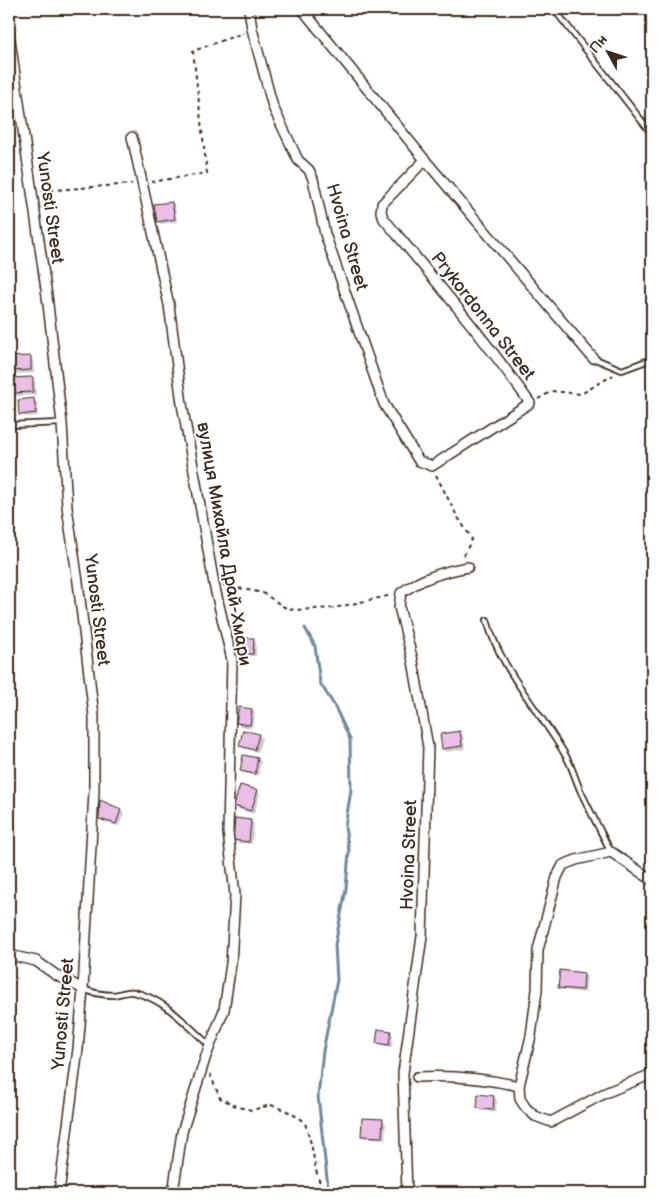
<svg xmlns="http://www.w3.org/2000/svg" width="661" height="1202" font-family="'Balsamiq Sans',sans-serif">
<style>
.shadow{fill:#0003}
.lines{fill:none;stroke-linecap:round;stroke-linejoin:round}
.stream{stroke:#6d8a9b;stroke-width:3}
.building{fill:#e9bfe6;stroke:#3b2a1e}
.service-casing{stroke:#3b2a1e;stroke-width:8}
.minor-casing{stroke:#3b2a1e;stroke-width:12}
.path{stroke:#3b2a1e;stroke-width:2;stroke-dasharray:4 4;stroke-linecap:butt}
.service{stroke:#fff;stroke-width:4.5}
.minor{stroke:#fff;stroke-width:9}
.labels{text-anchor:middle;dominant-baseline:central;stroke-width:4;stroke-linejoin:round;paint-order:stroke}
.street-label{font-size:18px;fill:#3b2a1e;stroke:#fff}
</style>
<rect width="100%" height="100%" fill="#fff"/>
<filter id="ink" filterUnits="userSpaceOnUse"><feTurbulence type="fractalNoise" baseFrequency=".02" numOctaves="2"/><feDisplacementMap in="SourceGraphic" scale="10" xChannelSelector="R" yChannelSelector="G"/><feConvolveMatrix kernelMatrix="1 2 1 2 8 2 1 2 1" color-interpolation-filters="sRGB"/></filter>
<g filter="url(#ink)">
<g class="shadow">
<path d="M172,203L175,206L177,222L161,224L158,221Z"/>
<path d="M30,357L33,360L34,373L12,374L9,371V359Z"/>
<path d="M32,378L35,382L36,395L13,396L10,392Z"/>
<path d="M34,400L37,403L38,416L23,417L20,414Z"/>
<path d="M253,639L256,642V656H243L240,653Z"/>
<path d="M240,708L252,710L255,713L252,728L240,726L237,723Z"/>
<path d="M460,732L463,735L465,749L446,752L443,748Z"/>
<path d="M259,735L262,738L258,752L243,748L240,745Z"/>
<path d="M258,759L261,762L258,776L244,773L241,770Z"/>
<path d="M257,791L260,794L254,814L238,809L235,806Z"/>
<path d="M101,802L121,810L124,814L119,826L103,822L100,819Z"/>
<path d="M251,821L254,824L252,844L238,843L234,840Z"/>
<path d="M584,974L587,977L585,993L562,990L559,987Z"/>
<path d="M390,1032L393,1035L392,1047L381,1046L377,1043Z"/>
<path d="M494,1097L497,1100L496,1112L481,1111L478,1108Z"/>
<path d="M383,1120L386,1124L385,1139L365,1138L362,1135Z"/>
</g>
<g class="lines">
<path class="stream" d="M305,628L315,646L320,683L334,705L350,739L351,790L345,827L349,851L346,889L335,945L337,980L323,1051L318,1096L328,1188"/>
</g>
<g class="building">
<path d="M172,202L175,219L157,222L154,204Z"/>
<path d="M31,356V370L9,371V357Z"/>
<path d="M33,377V392L9,393V378Z"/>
<path d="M34,398L36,413L19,415L18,400Z"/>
<path d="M239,638H254L253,654L239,653Z"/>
<path d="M239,707L252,709L250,725L236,723Z"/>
<path d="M243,730L259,734L255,750L239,746Z"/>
<path d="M460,731L462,746L442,749L440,734Z"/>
<path d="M243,755L258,758L255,774L240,771Z"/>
<path d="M240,785L258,790L251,811L234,806Z"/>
<path d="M100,800L121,809L116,824L99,819Z"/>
<path d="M235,818L251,820L249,842L233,840Z"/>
<path d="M560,970L584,973L583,990L558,988Z"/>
<path d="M378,1029L391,1031L389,1045L376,1043Z"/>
<path d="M478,1094L494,1096L493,1110L477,1108Z"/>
<path d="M362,1118L383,1119L382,1137L361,1136Z"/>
</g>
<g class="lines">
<g class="service-casing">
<g id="service">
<path d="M554,9L652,134"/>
<path d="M593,358L622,370L652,359"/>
<path d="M9,425L62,423"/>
<path d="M487,620C500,670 542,713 567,758C573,769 576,782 582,794C591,813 601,832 611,852"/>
<path d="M83,989C93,993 104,995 114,995C121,994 127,991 133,992C164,998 188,1026 210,1046"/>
</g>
</g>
<g class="minor-casing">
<g id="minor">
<path d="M249,9L252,29L273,107L298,160L309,170L313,179L325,234L384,404L419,461L432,466L530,403C485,339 434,279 384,219L381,212L382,204L425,160"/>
<path d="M302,9L425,160L593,358"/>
<path d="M9,33L47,296L62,423L67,507L78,582L94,716V792L83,989L78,1049L59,1193"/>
<path d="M132,137L169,305L182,404L214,584L232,660L228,832L235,895L231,964L224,1010L206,1056L182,1132L173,1193"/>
<path d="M652,880L611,852L576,860L563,865L557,877L538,950L537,990L531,1036L519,1086L520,1099L526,1108L535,1116L551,1122L605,1093L652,1074"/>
<path d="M9,955L36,961L56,975L83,989"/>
<path d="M417,1077C452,1075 484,1078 519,1086"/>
<path d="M407,1193L403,1073L422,936L428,747L413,661L399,607L401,593C420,579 445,571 468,567"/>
</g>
</g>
<g class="path">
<path d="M151,182L207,173L193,51L243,33"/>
<path d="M42,191L132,184"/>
<path d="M538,399L552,391L581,394L613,375"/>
<path d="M436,475L457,516L472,539L462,559"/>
<path d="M223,585L263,593L284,607L294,610L334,608L392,595"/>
<path d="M210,1074L220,1098L238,1107L252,1110L271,1105L289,1112L304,1121C307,1128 309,1136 311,1144C315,1159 315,1183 328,1193"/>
</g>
<use href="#service" class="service"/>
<use href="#minor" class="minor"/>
</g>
</g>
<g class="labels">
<g class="street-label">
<text transform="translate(50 208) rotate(82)">Yunosti Street</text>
<text transform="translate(347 237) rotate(74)">Hvoina Street</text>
<text transform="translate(483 316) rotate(52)">Prykordonna Street</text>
<text transform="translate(224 544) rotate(80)">вулиця Михайла Драй-Хмари</text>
<text transform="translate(97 610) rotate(83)">Yunosti Street</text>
<text transform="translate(409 855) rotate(-88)">Hvoina Street</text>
<text transform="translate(63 1014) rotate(-85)">Yunosti Street</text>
</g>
</g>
<rect width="661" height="1202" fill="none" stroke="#fff" stroke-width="30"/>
<rect x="15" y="15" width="631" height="1172" fill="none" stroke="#3b2a1e" stroke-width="2" filter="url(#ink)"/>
<g transform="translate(608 52) rotate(310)" stroke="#ffffff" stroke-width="4" paint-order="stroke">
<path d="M0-4L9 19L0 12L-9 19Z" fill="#3b2a1e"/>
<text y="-8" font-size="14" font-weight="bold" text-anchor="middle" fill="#3b2a1e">Пн</text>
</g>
</svg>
